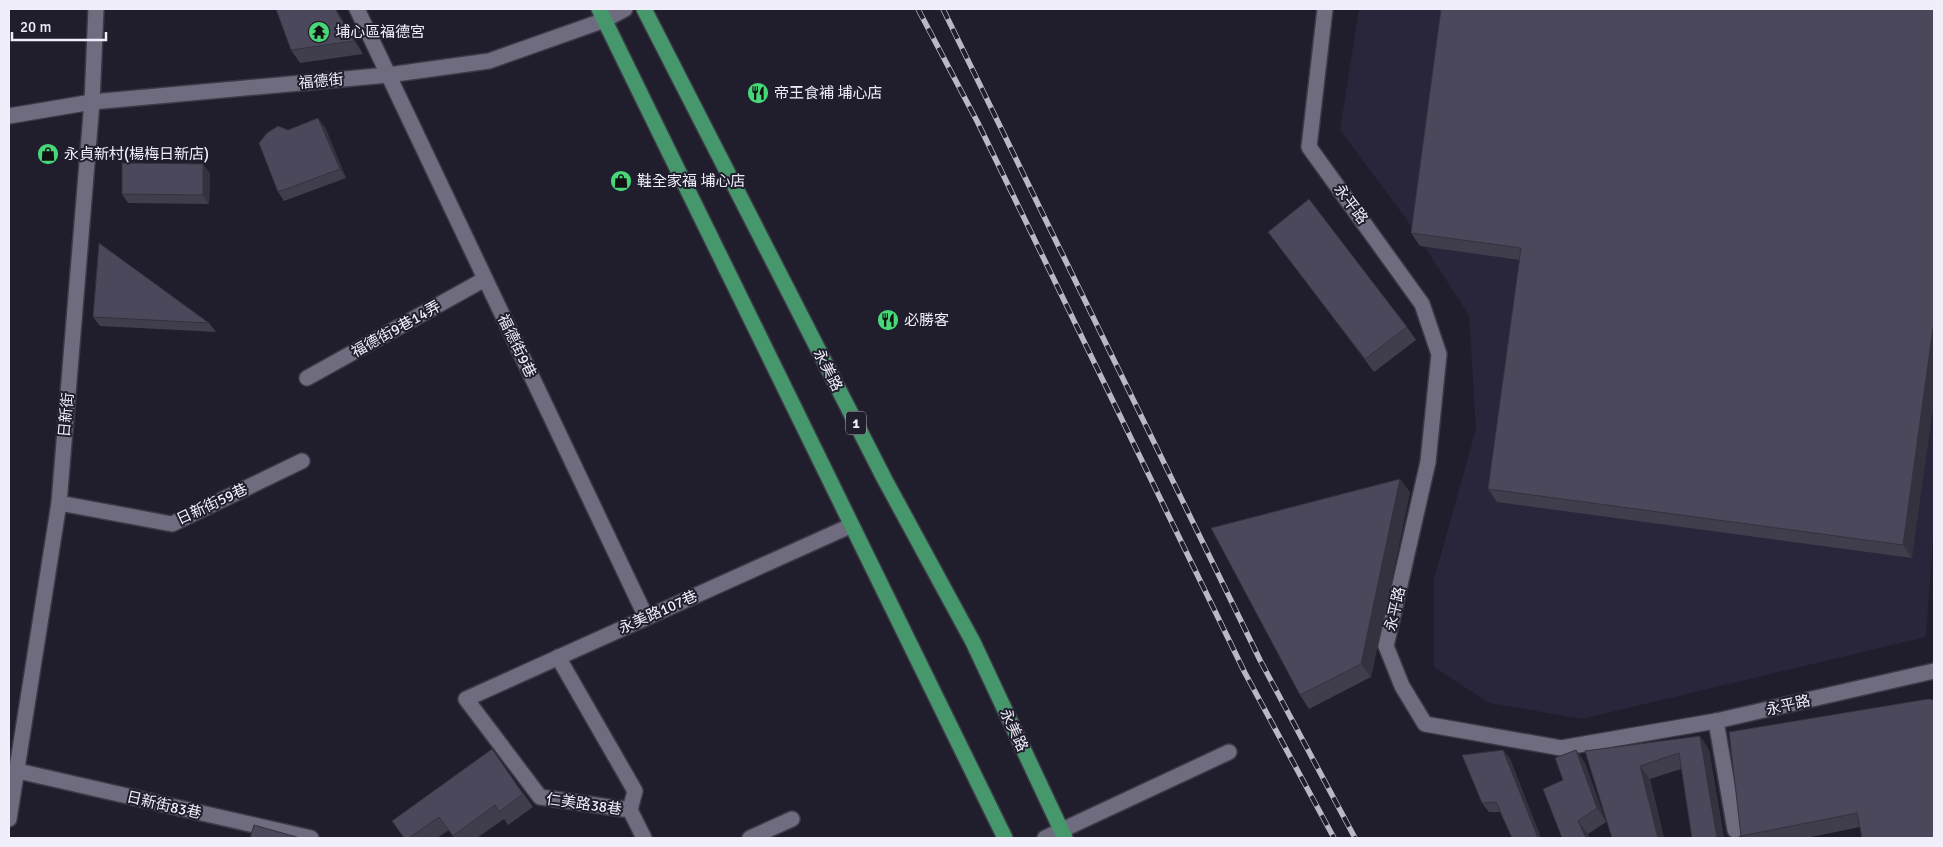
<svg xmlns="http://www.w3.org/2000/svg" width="1943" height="847" font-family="Signika,'Noto Sans TC',sans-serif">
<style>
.built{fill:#29253b}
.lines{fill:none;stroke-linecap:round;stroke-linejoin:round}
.minor-casing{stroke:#3c3a47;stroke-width:18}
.major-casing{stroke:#3c3a47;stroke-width:18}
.minor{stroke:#6f6c80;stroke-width:15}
.major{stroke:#46976c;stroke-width:15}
.rail-casing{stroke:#b9b8c5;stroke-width:5.5}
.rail{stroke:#201d2d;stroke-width:4;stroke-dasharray:11;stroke-linecap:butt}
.wall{fill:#403e4d}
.shaded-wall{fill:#34323f}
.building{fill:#4a485a;stroke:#34323f}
.labels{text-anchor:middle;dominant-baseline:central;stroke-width:4;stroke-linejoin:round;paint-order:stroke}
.shield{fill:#201d2d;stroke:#b1afbc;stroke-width:1}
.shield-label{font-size:14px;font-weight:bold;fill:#efeefa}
.poi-label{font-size:15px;fill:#efeefa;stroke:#201d2d;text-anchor:start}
.street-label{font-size:15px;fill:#efeefa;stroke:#201d2d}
</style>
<rect width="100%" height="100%" fill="#201d2d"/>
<path class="built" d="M1359,9H1934V526L1926,637L1582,719L1489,703L1434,667V579L1476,429L1469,315L1407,220L1340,130Z"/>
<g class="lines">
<g class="minor-casing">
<g id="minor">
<path d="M357,9L646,617"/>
<path d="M1325,9L1309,147L1422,304L1439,354L1428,462L1386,646L1402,686L1425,724L1561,748L1716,721L1934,671"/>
<path d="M9,116L92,102L388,75L489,61L605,20L625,9"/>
<path d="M307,378L485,279"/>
<path d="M59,503L172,524L302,461"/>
<path d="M558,657L635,791L630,810"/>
<path d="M1716,721L1735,830"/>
<path d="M18,771L311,838"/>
<path d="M9,819L59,503L92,102L96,9"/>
<path d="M644,838L630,810L540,797L466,699L850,526"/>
<path d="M750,838L792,819"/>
<path d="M1045,838L1229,752"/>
</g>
</g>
<g class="major-casing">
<g id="major">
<path d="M599,9L1005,838"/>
<path d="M644,9L885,480L973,642L1065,838"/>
</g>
</g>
<use href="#minor" class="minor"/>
<use href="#major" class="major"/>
<g class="rail-casing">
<g id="rail">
<path d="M918,9L978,123L1245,673L1334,838"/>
<path d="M943,9L1260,660L1355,838"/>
</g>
</g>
<use href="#rail" class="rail"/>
</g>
<g class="wall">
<path d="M336,9L363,54L300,63L291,50Z"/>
<path d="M1934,9L1912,558L1497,502L1488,489L1520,260L1420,246L1411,233Z"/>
<path d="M325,127L346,178L284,201L278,192L288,130Z"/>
<path d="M210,173L209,204L128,203L122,194Z"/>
<path d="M1268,232L1407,327L1416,340L1374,372Z"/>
<path d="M93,317L209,323L216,332L100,326Z"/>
<path d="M1410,492L1371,677L1309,709L1300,695Z"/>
<path d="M1928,699L1860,827L1806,838H1743L1741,836Z"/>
<path d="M1700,736L1709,750L1724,838H1692L1681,769L1650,779L1664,838H1612L1585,751Z"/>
<path d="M492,749L533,807L508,825L504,819L477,838H454L449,830L437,838H404Z"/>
<path d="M1503,750L1510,759L1541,838H1512L1500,812H1489L1482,803Z"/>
<path d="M1576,750L1585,763L1606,822L1588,834L1589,838H1562L1563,780Z"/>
</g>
<g class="shaded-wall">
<path d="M335,9H336L363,54L354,41Z"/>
<path d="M318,118L325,127L346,178L340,169Z"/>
<path d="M203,164L210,173L209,204L203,195Z"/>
<path d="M1934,321V401L1912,558L1903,545Z"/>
<path d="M1400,479L1410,492L1371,677L1361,664Z"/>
<path d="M1700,736L1709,750L1724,838H1717Z"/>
<path d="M1503,750L1510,759L1541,838H1538Z"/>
<path d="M1576,750L1585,763L1606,822L1597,808Z"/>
<path d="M1640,766L1650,779L1664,838H1658Z"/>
<path d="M1578,821L1588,834L1589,838H1586Z"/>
</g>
<g class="building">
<path d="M276,9H335L354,41L291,50Z"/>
<path d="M1441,9H1934V321L1903,545L1488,489L1521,248L1411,233Z"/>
<path d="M318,118L340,169L278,192L259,143L267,133L278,126L288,130Z"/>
<path d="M122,163L203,164V195L122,194Z"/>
<path d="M1309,199L1407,327L1365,359L1268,232Z"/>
<path d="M99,243L209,323L93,317Z"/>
<path d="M1400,479L1361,664L1300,695L1211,528Z"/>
<path d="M1928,699L1934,700V838H1862L1857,813L1741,836L1729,732Z"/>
<path d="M1700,736L1717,838H1692L1679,753L1640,766L1658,838H1612L1585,751Z"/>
<path d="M492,749L523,794L499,812L495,805L453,836L439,817L409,838H404L392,821Z"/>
<path d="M1503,750L1538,838H1512L1496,802L1482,803L1462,755Z"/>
<path d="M1576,750L1597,808L1578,821L1586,838H1562L1543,789L1563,780L1555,758Z"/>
<path d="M254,825L300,838H250Z"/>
</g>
<defs>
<g id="temple-disc" transform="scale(1.125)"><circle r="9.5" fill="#47d779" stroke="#201d2d"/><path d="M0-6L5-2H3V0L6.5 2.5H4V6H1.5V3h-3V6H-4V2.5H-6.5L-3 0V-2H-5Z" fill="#111"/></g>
<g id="restaurant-disc" transform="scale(1.125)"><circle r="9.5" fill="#47d779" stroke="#201d2d"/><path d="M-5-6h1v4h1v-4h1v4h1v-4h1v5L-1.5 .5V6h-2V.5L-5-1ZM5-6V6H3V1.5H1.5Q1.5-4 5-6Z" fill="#111"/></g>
<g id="shop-disc" transform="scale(1.125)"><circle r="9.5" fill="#47d779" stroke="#201d2d"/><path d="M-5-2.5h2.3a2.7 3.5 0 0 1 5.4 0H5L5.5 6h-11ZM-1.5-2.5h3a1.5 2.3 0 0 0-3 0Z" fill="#111"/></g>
</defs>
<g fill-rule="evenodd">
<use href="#temple-disc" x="319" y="32"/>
<use href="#restaurant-disc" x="758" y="93"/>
<use href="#shop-disc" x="48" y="154"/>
<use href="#shop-disc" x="621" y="181"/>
<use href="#restaurant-disc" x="888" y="320"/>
</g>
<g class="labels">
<rect class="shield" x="846" y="411.5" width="20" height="23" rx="4"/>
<g class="shield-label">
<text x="856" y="423">1</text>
</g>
<g class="poi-label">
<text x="335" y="32">埔心區福德宮</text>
<text x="774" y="93">帝王食補 埔心店</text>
<text x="64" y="154">永貞新村(楊梅日新店)</text>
<text x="637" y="181">鞋全家福 埔心店</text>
<text x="904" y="320">必勝客</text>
</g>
<g class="street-label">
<text transform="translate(321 81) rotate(-5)">福德街</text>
<text transform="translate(1351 204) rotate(53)">永平路</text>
<text transform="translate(396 329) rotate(-29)">福德街9巷14弄</text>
<text transform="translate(517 346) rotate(64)">福德街9巷</text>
<text transform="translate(828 370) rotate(63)">永美路</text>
<text transform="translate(66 415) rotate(-85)">日新街</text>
<text transform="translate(212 504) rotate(-25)">日新街59巷</text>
<text transform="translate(1395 609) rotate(-77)">永平路</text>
<text transform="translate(658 612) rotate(-24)">永美路107巷</text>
<text transform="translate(1788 705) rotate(-13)">永平路</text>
<text transform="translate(1014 730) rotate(65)">永美路</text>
<text transform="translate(584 804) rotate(8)">仁美路38巷</text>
<text transform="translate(164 805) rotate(13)">日新街83巷</text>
</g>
</g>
<rect width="1943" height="847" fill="none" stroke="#efeefa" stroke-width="20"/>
<path d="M12 32v8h94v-8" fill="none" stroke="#efeefa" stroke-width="2.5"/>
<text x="20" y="32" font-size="15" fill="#efeefa" stroke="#201d2d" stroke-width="4" paint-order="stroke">20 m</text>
</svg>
